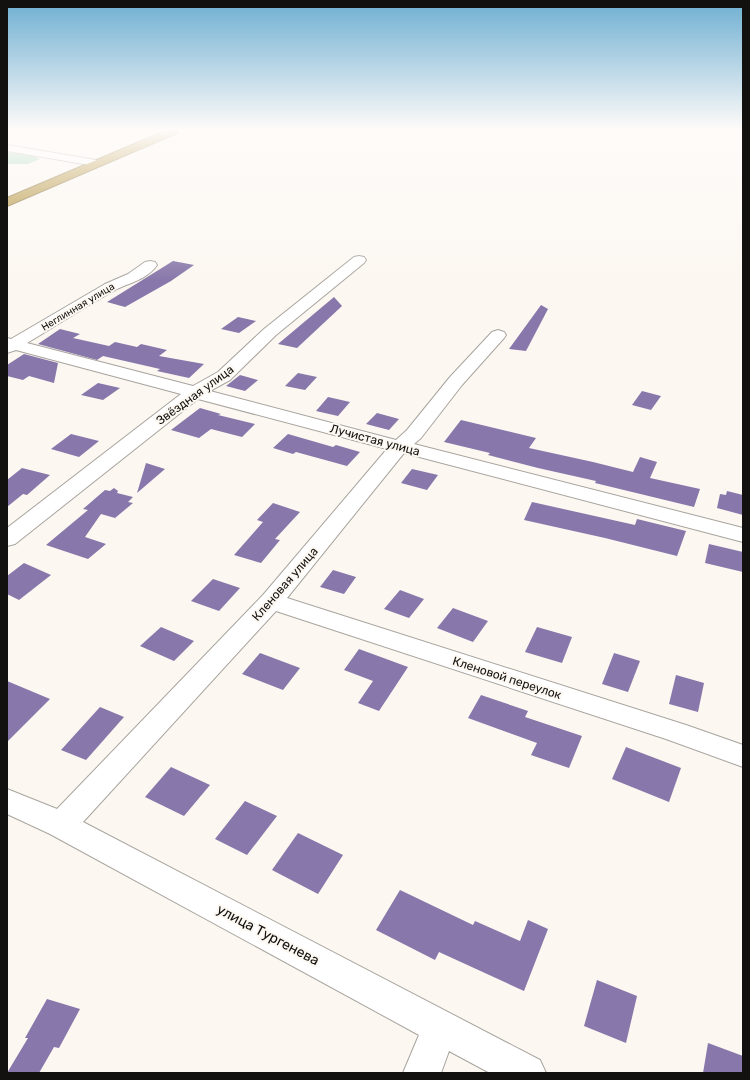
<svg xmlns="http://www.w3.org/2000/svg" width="750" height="1080" font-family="Rubik,sans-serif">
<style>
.forest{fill:#94d0ae}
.building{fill:#8777aa}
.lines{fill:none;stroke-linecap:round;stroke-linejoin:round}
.minor-casing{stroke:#a8a49e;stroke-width:2}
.highway-casing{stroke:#745a17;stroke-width:2}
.minor{fill:#fff;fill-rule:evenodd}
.highway{fill:#a8821b;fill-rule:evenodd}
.labels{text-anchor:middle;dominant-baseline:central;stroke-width:4;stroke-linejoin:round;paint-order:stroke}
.far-street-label{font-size:10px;fill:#13110f;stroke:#fcf7f1}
.street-label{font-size:12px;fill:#13110f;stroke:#fcf7f1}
.near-street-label{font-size:14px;fill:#13110f;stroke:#fcf7f1}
</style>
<rect width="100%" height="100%" fill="#fcf7f1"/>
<path class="forest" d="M7,152L31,155L40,159L28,164H7Z"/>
<g class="building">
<path d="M173,261L194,265L171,281L125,307L107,302Z"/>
<path d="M334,297L342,306L297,348L278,344Z"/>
<path d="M541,305L548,309L526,351L509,349Z"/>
<path d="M238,317L256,321L239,333L221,329Z"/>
<path d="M60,329L80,334L73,338L109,346L115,342L137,347L141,344L167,350L159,356L204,364L189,378L157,371L160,369L103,356L97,360L38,344Z"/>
<path d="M24,354L58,363L54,383L29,376L23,380L7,376V365Z"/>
<path d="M298,373L317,377L305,390L285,386Z"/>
<path d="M240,375L258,380L245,391L226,386Z"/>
<path d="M98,383L120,388L103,400L81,395Z"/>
<path d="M642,391L661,396L651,410L632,405Z"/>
<path d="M328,397L350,402L338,416L316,411Z"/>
<path d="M200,408L221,414L218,415L255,424L242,437L211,429L199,438L171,430Z"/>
<path d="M377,413L399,419L389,430L366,424Z"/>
<path d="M461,420L536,438L529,448L593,462L633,472L640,457L657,462L650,478L700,489L694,507L595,483L596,481L538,468L488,455L490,453L444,442Z"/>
<path d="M71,434L99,441L79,457L51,449Z"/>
<path d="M288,434L333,447L336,445L360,452L347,466L296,452L293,454L273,448Z"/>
<path d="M146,463L165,469L137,493Z"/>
<path d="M22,468L50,475L27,495L23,494L7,507V480Z"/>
<path d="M412,469L438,475L427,490L401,483Z"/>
<path d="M114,488L118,491L117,493L133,497L128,502L133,503L115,518L101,514L85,537L106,544L88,559L46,545L88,510L83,509L105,490L110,491Z"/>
<path d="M727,491L743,495V515L717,508L720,494L726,495Z"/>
<path d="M532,502L635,525L637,519L686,531L677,556L605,538L524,520Z"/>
<path d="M273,503L300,512L275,539L280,540L261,563L234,555L263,522L257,520Z"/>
<path d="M709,544L743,552V572L705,563Z"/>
<path d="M24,563L51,575L19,600L7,594V576Z"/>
<path d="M333,570L356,577L344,594L320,587Z"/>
<path d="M213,579L240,588L219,611L191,601Z"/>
<path d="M400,590L424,599L409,618L384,609Z"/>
<path d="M453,608L488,621L473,642L437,628Z"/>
<path d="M161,627L194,641L174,661L140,646Z"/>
<path d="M537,627L572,637L562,663L525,652Z"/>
<path d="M359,649L408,667L379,711L358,703L373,681L344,670Z"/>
<path d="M260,653L300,668L283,690L242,674Z"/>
<path d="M614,653L640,661L628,692L602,684Z"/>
<path d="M676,675L704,683L698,712L669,704Z"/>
<path d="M7,681L50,699L7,742Z"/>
<path d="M481,695L528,711L525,717L582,736L569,768L531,755L537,743L468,718Z"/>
<path d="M100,707L124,717L86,760L61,750Z"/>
<path d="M626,747L681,768L669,802L612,779Z"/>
<path d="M171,767L210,785L184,816L145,797Z"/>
<path d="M245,801L277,816L247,855L215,839Z"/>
<path d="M298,833L343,855L318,894L272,870Z"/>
<path d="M400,890L473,925L475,921L520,941L528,920L548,929L524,991L439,952L435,960L376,930Z"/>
<path d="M597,980L637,996L626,1043L584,1026Z"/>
<path d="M47,999L80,1009L59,1048L54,1047L39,1073H7L28,1038H25Z"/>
<path d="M708,1043L743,1056V1073H703Z"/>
</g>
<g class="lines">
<g class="minor-casing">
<g id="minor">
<path d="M7,145L96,160L102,163L96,166L7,151Z"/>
<path d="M359,256L364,257L366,260L364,263L276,335L230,380L210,391L396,440L407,430L450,377L492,332L498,330L504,332L506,335L504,338L462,385L421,438L414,444L743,528V542L404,453L287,598L686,725L743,745V767L666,739L276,611L83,822L540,1060L546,1073H490L449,1051L441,1073H403L419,1035L50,834L7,814V789L57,809L263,595L387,449L198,399L15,544L7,546V528L181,394L16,350L7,353V338L11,339L105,284L128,274L145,262L150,261L155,262L157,265C148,279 129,283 115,290C85,306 56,326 27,343L193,386L218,372L264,329L354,257Z"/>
</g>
</g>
<g class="highway-casing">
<path id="highway" d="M165,131H178L177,133L7,206V198Z"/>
</g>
<use href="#minor" class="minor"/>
<use href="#highway" class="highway"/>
</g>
<linearGradient id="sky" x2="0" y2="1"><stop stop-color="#6eafd2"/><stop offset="0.46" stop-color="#fefbf9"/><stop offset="1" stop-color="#fefbf9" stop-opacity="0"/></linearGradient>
<rect width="750" height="282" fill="url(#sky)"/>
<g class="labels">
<g class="far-street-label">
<text transform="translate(78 307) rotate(-31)">Неглинная улица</text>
</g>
<g class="street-label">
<text transform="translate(195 395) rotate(-36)">Звёздная улица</text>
<text transform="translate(375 440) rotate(15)">Лучистая улица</text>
<text transform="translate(285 584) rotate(-49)">Кленовая улица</text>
<text transform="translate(507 678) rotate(18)">Кленовой переулок</text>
</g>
<g class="near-street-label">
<text transform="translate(268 935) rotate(28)">улица Тургенева</text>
</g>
</g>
<rect width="750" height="1080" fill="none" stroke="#13110f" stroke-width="16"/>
</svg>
